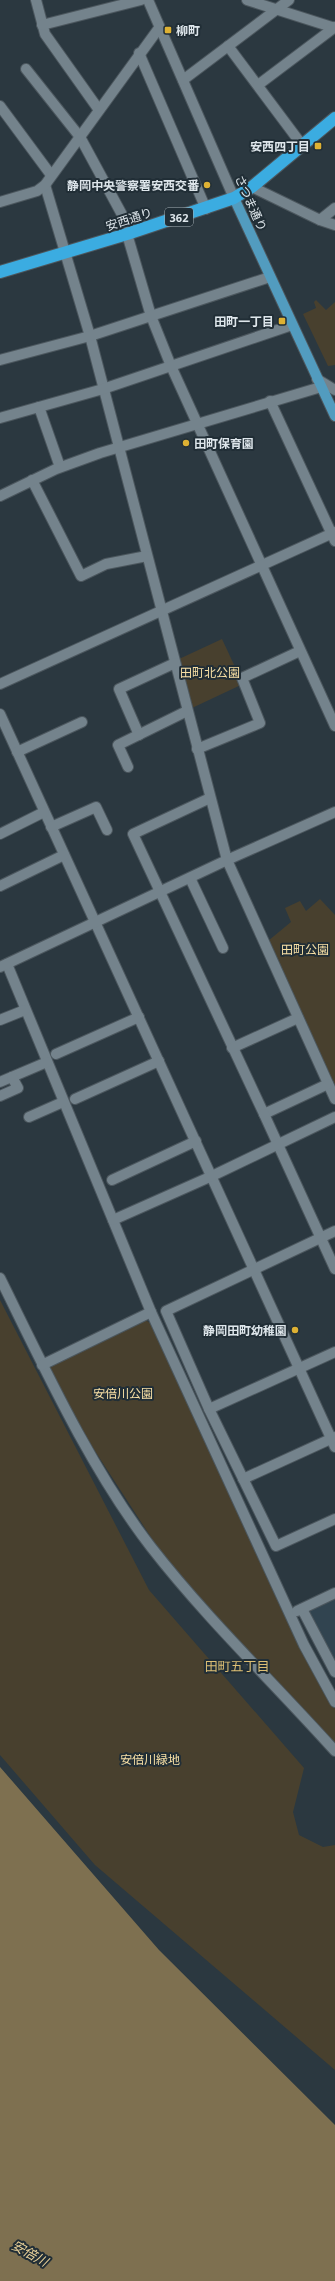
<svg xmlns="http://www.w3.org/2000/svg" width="335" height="2281" font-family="'Open Sans','Noto Sans JP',sans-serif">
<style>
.built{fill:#314450}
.green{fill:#48402e}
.water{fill:#7e7050}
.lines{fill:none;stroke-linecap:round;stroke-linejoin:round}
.minor-casing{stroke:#4c575e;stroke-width:12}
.major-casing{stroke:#4c575e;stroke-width:12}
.highway-casing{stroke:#4c575e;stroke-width:14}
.minor{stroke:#74838c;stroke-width:10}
.major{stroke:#529cbf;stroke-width:10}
.highway{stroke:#3bace1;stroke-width:12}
.poi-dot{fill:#deb133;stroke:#212e36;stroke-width:1.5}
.labels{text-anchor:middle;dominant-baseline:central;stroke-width:4;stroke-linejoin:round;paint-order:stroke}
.shield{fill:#212e36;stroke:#a5afb5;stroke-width:1}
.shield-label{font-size:11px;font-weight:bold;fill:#dee6eb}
.poi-label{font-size:12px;font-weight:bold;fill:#dee6eb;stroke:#212e36;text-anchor:end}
.street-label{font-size:12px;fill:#dee6eb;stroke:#212e36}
.park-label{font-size:12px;fill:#f8e0a5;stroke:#212e36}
.neighbourhood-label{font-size:13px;fill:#ddbf74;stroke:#212e36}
.water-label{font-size:13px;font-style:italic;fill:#eed59b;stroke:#212e36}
</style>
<rect width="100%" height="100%" fill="#2b3840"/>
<path class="built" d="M335,1598V1666L307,1615L309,1610Z"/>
<g class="green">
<path d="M316,300L326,310L335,302V365L328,366L303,314L316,308L314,302Z"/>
<path d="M222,639L243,684L192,708L179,659Z"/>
<path d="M320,899L335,915V1086L268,941L291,922L285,908L300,901L306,911Z"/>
<path d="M0,1300L149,1590L304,1768L293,1812L299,1835L323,1847L335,1845V2070L95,1865L0,1755Z"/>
<path d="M144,1319L150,1323L268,1575L335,1708V1746L202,1602L156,1545L80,1428L47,1366Z"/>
</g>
<path class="water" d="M0,1767L159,1950L335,2125V2281H0Z"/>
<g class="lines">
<g class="minor-casing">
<g id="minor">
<path d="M36,0L45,34L99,110"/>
<path d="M148,0L234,198"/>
<path d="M247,0L335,28"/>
<path d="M42,25L141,0"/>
<path d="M228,46L302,145"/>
<path d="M139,53L206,209"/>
<path d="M26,69L80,137L132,233"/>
<path d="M183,80L289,0"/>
<path d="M258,85L335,27"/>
<path d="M0,106L51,175"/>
<path d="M45,185L90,336L227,860L335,1099"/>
<path d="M252,187L320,220L335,225"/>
<path d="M0,202L37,191L45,185L159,28"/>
<path d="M320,220L335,208"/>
<path d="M127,234L151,316L171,366L335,726"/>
<path d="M0,360L90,336L270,277"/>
<path d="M317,379L335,390"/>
<path d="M270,401L335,541"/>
<path d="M39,407L60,467"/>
<path d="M0,418L103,389L292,325"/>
<path d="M32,480L81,576L106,564L147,556"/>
<path d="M0,496L56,469L100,453L321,387"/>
<path d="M0,684L335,532"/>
<path d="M0,714L335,1447"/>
<path d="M139,735L119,689L175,663"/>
<path d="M197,749L260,723L242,678L300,651"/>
<path d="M17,752L82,722"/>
<path d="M128,767L118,745L187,711"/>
<path d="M210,798L133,834L264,1114L328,1084"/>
<path d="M51,827L96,807L107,830"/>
<path d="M0,834L44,812"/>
<path d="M190,878L223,948"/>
<path d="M0,886L64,855"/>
<path d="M7,964L151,1312L304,1645L335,1702"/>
<path d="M0,967L227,860L335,812"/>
<path d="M0,1020L25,1010"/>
<path d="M232,1048L298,1018"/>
<path d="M56,1054L139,1017"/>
<path d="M0,1082L47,1062"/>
<path d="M0,1096L18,1088L12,1077"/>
<path d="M75,1099L159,1061"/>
<path d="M264,1114L335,1269"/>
<path d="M29,1117L63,1102"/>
<path d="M112,1180L196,1141"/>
<path d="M113,1220L212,1176L335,1117"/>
<path d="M335,1231L166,1311L209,1409L276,1546L335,1519"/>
<path d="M0,1278C44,1367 90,1468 151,1547C207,1619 274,1683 335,1751"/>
<path d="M42,1365L151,1312"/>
<path d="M209,1409L335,1352"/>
<path d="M243,1479L335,1437"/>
<path d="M302,1609L335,1672"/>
<path d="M297,1611L335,1593"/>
</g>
</g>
<g class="major-casing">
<path id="major" d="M239,194L234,198L335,416"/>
</g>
<g class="highway-casing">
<path id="highway" d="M0,272L127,234L234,198L252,187L335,118"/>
</g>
<use href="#minor" class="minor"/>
<use href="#major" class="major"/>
<use href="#highway" class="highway"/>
</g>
<g class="poi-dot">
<rect x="164" y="26" width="8" height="8" rx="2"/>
<rect x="314" y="142" width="8" height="8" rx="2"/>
<circle cx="207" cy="185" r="4"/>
<rect x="278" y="317" width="8" height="8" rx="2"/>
<circle cx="186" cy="443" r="4"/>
<circle cx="295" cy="1330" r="4"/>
</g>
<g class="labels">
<rect class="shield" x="165" y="208" width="28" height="18" rx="3"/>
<g class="shield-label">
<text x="179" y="217">362</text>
</g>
<g class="poi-label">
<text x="176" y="30" text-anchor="start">柳町</text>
<text x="310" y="146">安西四丁目</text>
<text x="199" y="185">静岡中央警察署安西交番</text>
<text x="274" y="321">田町一丁目</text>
<text x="194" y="443" text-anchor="start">田町保育園</text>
<text x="287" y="1330">静岡田町幼稚園</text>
</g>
<g class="street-label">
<text transform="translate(251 203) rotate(66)">さつま通り</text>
<text transform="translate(129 219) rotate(-18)">安西通り</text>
</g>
<g class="park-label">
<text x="210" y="672">田町北公園</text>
<text x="305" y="949">田町公園</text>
<text x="123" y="1393">安倍川公園</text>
<text x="150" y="1759">安倍川緑地</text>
</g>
<g class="neighbourhood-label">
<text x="237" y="1666">田町五丁目</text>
</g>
<g class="water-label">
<text transform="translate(30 2253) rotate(29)">安倍川</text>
</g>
</g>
</svg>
